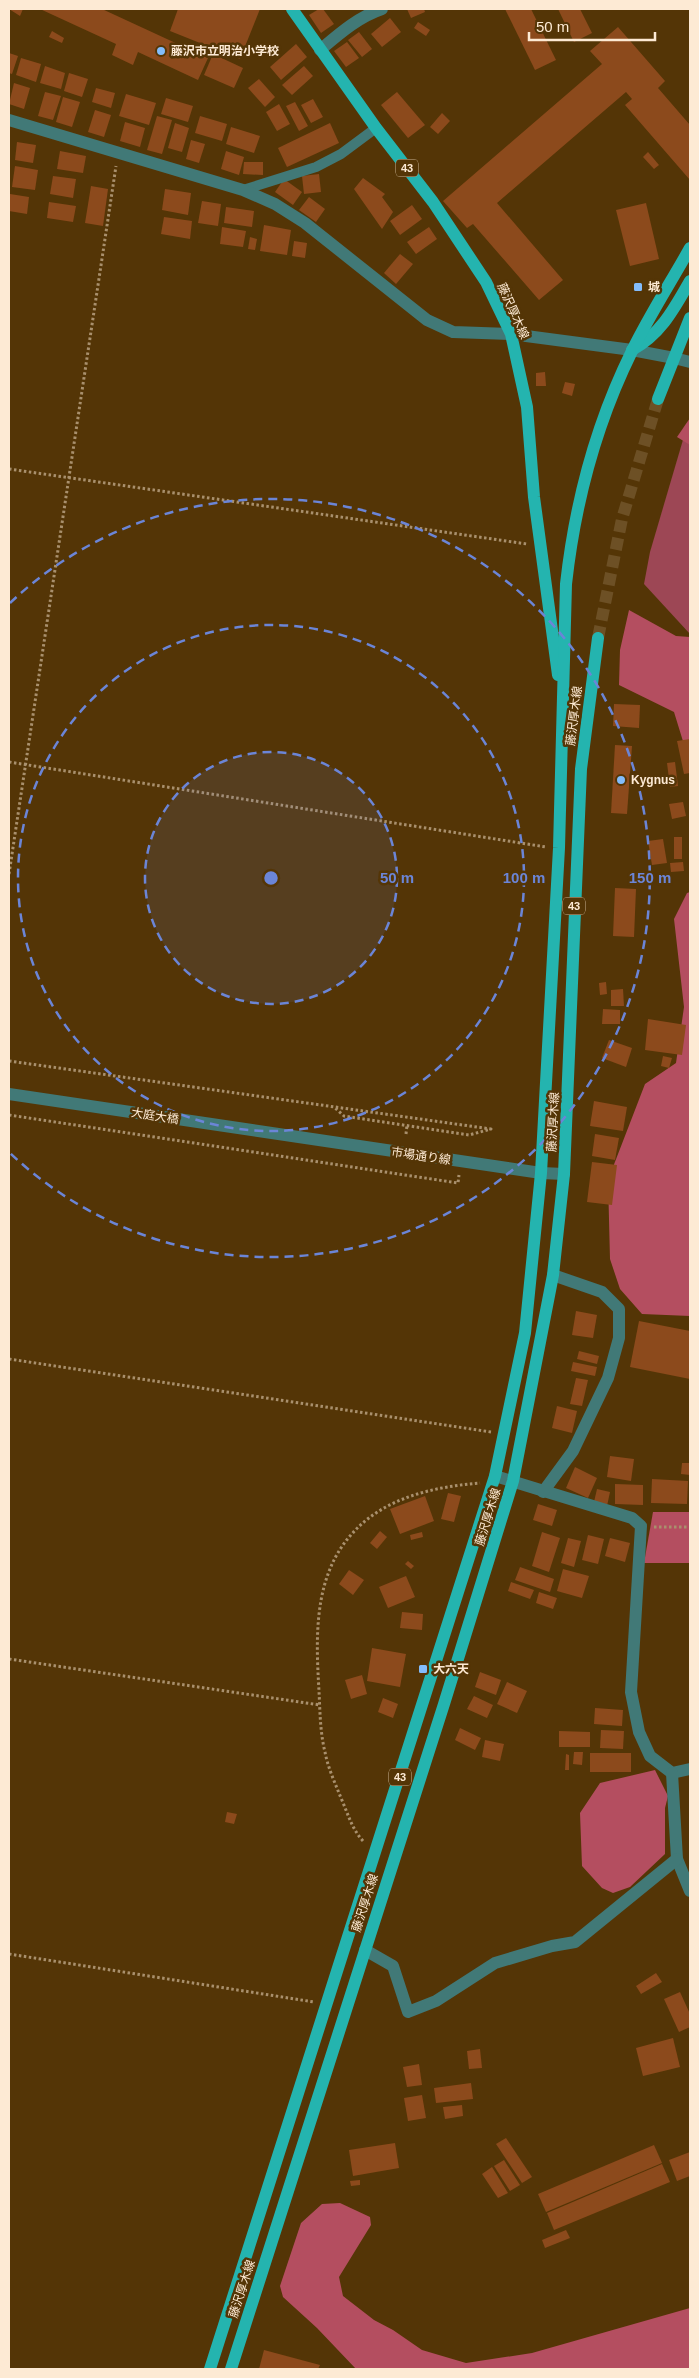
<svg xmlns="http://www.w3.org/2000/svg" width="699" height="2378" font-family="Arial,'Noto Sans JP',sans-serif">
<style>
.green{fill:#9d4755}
.forest{fill:#b44e60}
.building{fill:#8c4a1c}
.lines{fill:none;stroke-linecap:round;stroke-linejoin:round}
.primary-tunnel{stroke:#6d5025;stroke-width:12;stroke-dasharray:12 6;stroke-linecap:butt}
.path{stroke:#a9906d;stroke-width:3;stroke-dasharray:2.5 2.5;stroke-linecap:butt}
.service{stroke:#417977;stroke-width:10}
.minor{stroke:#417977;stroke-width:12}
.tertiary{stroke:#417977;stroke-width:12}
.primary{stroke:#24b4af;stroke-width:12}
.ring{fill:none;stroke:#6b85d7;stroke-width:2.5;stroke-dasharray:9 6}
.poi-dot{fill:#83bcfb;stroke:#543506;stroke-width:2}
.labels{text-anchor:middle;dominant-baseline:central;stroke-width:5;stroke-linejoin:round;paint-order:stroke}
.shield{fill:#543506;stroke:#cab496;stroke-width:1}
.shield-label{font-size:11px;font-weight:bold;fill:#fdead4}
.poi-label{font-size:12px;font-weight:bold;fill:#fdead4;stroke:#543506;text-anchor:start}
.street-label{font-size:12px;fill:#fdead4;stroke:#543506}
.centre{fill:#6b85d7;stroke:#543506;stroke-width:2.5}
.ring-label{font-size:15px;text-anchor:middle;font-weight:bold;fill:#6b85d7;stroke:#543506;stroke-width:5;stroke-linejoin:round;paint-order:stroke}
</style>
<rect width="100%" height="100%" fill="#543506"/>
<path class="green" d="M685,433L690,435V634L644,584L650,552Z"/>
<g class="forest">
<path d="M690,418V445L677,437Z"/>
<path d="M629,610L676,636L690,637V764L674,712L619,685L620,650Z"/>
<path d="M690,892V1316L642,1314L620,1289L610,1259L608,1180L645,1084L676,1063L684,1007L674,919L687,893Z"/>
<path d="M653,1512H690V1563H644Z"/>
<path d="M655,1770L668,1796L665,1808V1854L630,1887L613,1893L602,1888L582,1866L580,1813L600,1783Z"/>
<path d="M340,2203L370,2217L371,2225L339,2277L343,2296L374,2320L393,2330L422,2350L466,2363L532,2353L690,2308V2369H356L317,2328L283,2297L280,2286L301,2223L322,2204Z"/>
</g>
<g class="building">
<path d="M9,9H23L20,16Z"/>
<path d="M40,9H102L208,58L198,80L138,52L133,65L112,55L116,44Z"/>
<path d="M178,9H260L240,59L170,31Z"/>
<path d="M319,9H323L334,24L321,33L309,15Z"/>
<path d="M407,9H424L425,12L411,18Z"/>
<path d="M505,9H531L556,60L535,70Z"/>
<path d="M558,9H580L592,33L574,42Z"/>
<path d="M390,18L401,32L382,47L371,34Z"/>
<path d="M418,22L430,30L426,36L414,28Z"/>
<path d="M618,27L665,81L658,88L690,125V180L625,105L632,99L626,92L497,203L563,280L539,300L473,224L467,228L443,201L602,64L590,51Z"/>
<path d="M52,31L64,38L62,43L49,37Z"/>
<path d="M359,32L372,49L362,57L348,40Z"/>
<path d="M347,42L359,58L346,67L334,51Z"/>
<path d="M296,44L307,57L281,80L270,67Z"/>
<path d="M9,53L18,56L12,74L9,73Z"/>
<path d="M213,54L243,68L234,88L204,75Z"/>
<path d="M21,58L41,64L36,82L16,75Z"/>
<path d="M45,66L65,73L61,89L40,83Z"/>
<path d="M304,66L313,76L292,95L282,85Z"/>
<path d="M69,73L88,79L82,97L64,91Z"/>
<path d="M259,79L275,97L265,107L248,88Z"/>
<path d="M14,83L30,88L24,109L9,104Z"/>
<path d="M96,88L115,93L111,108L92,102Z"/>
<path d="M45,92L61,96L53,120L38,116Z"/>
<path d="M397,92L425,125L408,138L381,105Z"/>
<path d="M126,94L156,103L149,125L119,116Z"/>
<path d="M63,97L80,102L72,127L56,122Z"/>
<path d="M166,98L193,106L188,122L161,114Z"/>
<path d="M313,99L323,117L311,123L301,105Z"/>
<path d="M295,102L308,126L299,131L286,106Z"/>
<path d="M279,104L290,124L277,131L266,112Z"/>
<path d="M95,110L111,115L104,137L88,132Z"/>
<path d="M442,113L450,121L438,134L430,127Z"/>
<path d="M157,116L172,120L162,154L147,150Z"/>
<path d="M200,116L227,124L222,141L195,133Z"/>
<path d="M125,122L145,128L140,147L120,141Z"/>
<path d="M175,123L189,128L182,152L168,148Z"/>
<path d="M330,123L339,143L287,167L278,148Z"/>
<path d="M231,127L260,136L254,153L226,144Z"/>
<path d="M191,140L205,144L199,163L186,159Z"/>
<path d="M17,142L36,145L33,163L15,160Z"/>
<path d="M60,151L86,156L83,173L57,169Z"/>
<path d="M226,151L244,157L239,175L221,169Z"/>
<path d="M648,152L659,165L654,169L643,157Z"/>
<path d="M244,162H263V175L243,174Z"/>
<path d="M15,166L38,170L35,190L12,187Z"/>
<path d="M319,174L321,192L304,194L302,176Z"/>
<path d="M53,176L76,179L73,198L50,194Z"/>
<path d="M363,178L385,194L382,197L393,212L382,229L354,189Z"/>
<path d="M284,179L302,192L293,205L275,192Z"/>
<path d="M91,186L108,189L103,226L85,223Z"/>
<path d="M165,189L191,193L188,215L162,210Z"/>
<path d="M10,194L29,197L27,214L9,211Z"/>
<path d="M309,197L325,209L316,222L299,210Z"/>
<path d="M202,201L221,204L218,226L198,223Z"/>
<path d="M49,202L76,206L73,222L47,218Z"/>
<path d="M646,203L659,259L630,266L616,210Z"/>
<path d="M412,205L422,219L400,235L390,221Z"/>
<path d="M226,207L254,211L252,227L224,223Z"/>
<path d="M164,217L192,221L190,239L161,234Z"/>
<path d="M264,225L291,230L287,255L260,251Z"/>
<path d="M222,227L246,231L243,247L220,244Z"/>
<path d="M429,227L437,239L416,254L407,242Z"/>
<path d="M250,237L257,239L255,250L248,249Z"/>
<path d="M294,241L307,243L305,258L292,256Z"/>
<path d="M400,254L413,264L396,284L384,273Z"/>
<path d="M545,372L546,386H536V373Z"/>
<path d="M565,382L575,384L572,396L562,393Z"/>
<path d="M614,704L640,705L639,728L613,726Z"/>
<path d="M690,739V773L684,774L677,741Z"/>
<path d="M615,745L632,746L627,814L611,813Z"/>
<path d="M675,762L678,786L670,787L667,763Z"/>
<path d="M683,802L686,816L672,819L669,804Z"/>
<rect x="674" y="837" width="8" height="22"/>
<path d="M663,839L667,863L652,865L648,841Z"/>
<path d="M683,862L684,871L671,872L670,863Z"/>
<path d="M615,888L636,889L634,937L613,936Z"/>
<path d="M606,982L607,994L600,995L599,983Z"/>
<path d="M623,989L624,1006H611V990Z"/>
<path d="M603,1009L620,1010V1024H602Z"/>
<path d="M648,1019L686,1025L682,1055L645,1050Z"/>
<path d="M609,1040L632,1048L626,1067L602,1058Z"/>
<path d="M663,1056L672,1058L669,1068L661,1066Z"/>
<path d="M594,1101L627,1107L623,1131L590,1126Z"/>
<path d="M595,1134L619,1138L615,1160L592,1156Z"/>
<path d="M592,1162L617,1165L612,1205L587,1202Z"/>
<path d="M576,1311L597,1315L593,1338L572,1335Z"/>
<path d="M639,1321L690,1331V1379L630,1367Z"/>
<path d="M579,1351L599,1356L597,1364L577,1359Z"/>
<path d="M573,1362L597,1367L595,1376L571,1371Z"/>
<path d="M576,1378L588,1380L582,1406L570,1404Z"/>
<path d="M557,1406L577,1411L572,1433L552,1428Z"/>
<path d="M610,1456L634,1459L631,1481L607,1477Z"/>
<path d="M682,1463H690V1475L681,1474Z"/>
<path d="M575,1467L597,1478L588,1498L566,1488Z"/>
<path d="M652,1479L688,1481L687,1504L651,1503Z"/>
<path d="M615,1484L643,1485V1505L615,1504Z"/>
<path d="M597,1489L610,1492L607,1506L594,1502Z"/>
<path d="M448,1493L461,1496L454,1522L441,1519Z"/>
<path d="M425,1496L434,1521L400,1534L390,1509Z"/>
<path d="M538,1504L557,1510L552,1526L533,1520Z"/>
<path d="M380,1531L387,1537L377,1549L370,1543Z"/>
<path d="M422,1532L423,1537L411,1540L410,1535Z"/>
<path d="M542,1532L560,1538L549,1572L532,1566Z"/>
<path d="M588,1535L604,1539L598,1564L582,1560Z"/>
<path d="M568,1538L581,1541L574,1567L561,1563Z"/>
<path d="M610,1538L630,1543L625,1562L605,1556Z"/>
<path d="M408,1561L414,1566L411,1569L405,1564Z"/>
<path d="M520,1567L554,1579L550,1592L515,1580Z"/>
<path d="M563,1569L589,1576L582,1598L557,1591Z"/>
<path d="M349,1570L364,1580L353,1595L339,1584Z"/>
<path d="M406,1576L415,1597L388,1608L379,1587Z"/>
<path d="M511,1582L534,1590L530,1599L508,1591Z"/>
<path d="M539,1592L557,1598L553,1609L536,1603Z"/>
<path d="M402,1612L423,1614L422,1630L400,1628Z"/>
<path d="M372,1648L406,1654L400,1687L367,1681Z"/>
<path d="M480,1672L501,1680L496,1695L475,1687Z"/>
<path d="M362,1675L367,1694L351,1699L345,1680Z"/>
<path d="M507,1682L527,1691L517,1713L497,1704Z"/>
<path d="M474,1696L493,1705L487,1718L467,1709Z"/>
<path d="M383,1698L398,1704L393,1718L378,1712Z"/>
<path d="M595,1708L623,1710L622,1726L594,1724Z"/>
<path d="M460,1728L481,1738L475,1750L455,1740Z"/>
<path d="M601,1730L624,1731L623,1749L600,1748Z"/>
<path d="M559,1731L590,1732V1747H559Z"/>
<path d="M485,1740L504,1744L500,1761L482,1757Z"/>
<path d="M574,1752H583L582,1765L573,1764Z"/>
<rect x="590" y="1753" width="41" height="19"/>
<path d="M566,1754L569,1755V1770H565Z"/>
<path d="M227,1812L237,1814L234,1824L225,1822Z"/>
<path d="M656,1973L662,1982L641,1994L636,1986Z"/>
<path d="M680,1992L690,2014V2027L679,2032L664,1999Z"/>
<path d="M673,2038L680,2067L643,2076L636,2048Z"/>
<path d="M480,2049L482,2068L469,2069L467,2051Z"/>
<path d="M419,2064L422,2085L407,2087L403,2067Z"/>
<path d="M471,2083L473,2099L436,2103L434,2088Z"/>
<path d="M422,2095L426,2118L408,2121L404,2098Z"/>
<path d="M462,2105L463,2116L445,2119L443,2107Z"/>
<path d="M506,2138L532,2177L522,2183L496,2144Z"/>
<path d="M395,2143L399,2168L353,2176L349,2150Z"/>
<path d="M654,2145L662,2163L546,2212L538,2194Z"/>
<path d="M690,2152V2176L677,2181L669,2160Z"/>
<path d="M504,2160L520,2185L510,2191L494,2166Z"/>
<path d="M662,2164L670,2182L554,2230L547,2213Z"/>
<path d="M492,2167L508,2193L498,2198L482,2174Z"/>
<path d="M360,2180V2185L351,2186L350,2181Z"/>
<path d="M566,2230L570,2238L545,2248L542,2240Z"/>
<path d="M264,2350L320,2365L318,2369H259Z"/>
</g>
<g class="lines">
<path class="primary-tunnel" d="M598,638L622,519L658,399"/>
<g class="path">
<path d="M9,469L527,544"/>
<path d="M9,762L546,847"/>
<path d="M9,874L116,166"/>
<path d="M9,1061L491,1129L469,1135L344,1116L334,1107"/>
<path d="M9,1115L458,1183L459,1175"/>
<path d="M406,1134L407,1125"/>
<path d="M9,1359L491,1432"/>
<path d="M654,1527H690"/>
<path d="M9,1659L320,1705"/>
<path d="M363,1841C352,1829 348,1814 341,1798C335,1783 328,1768 325,1752C320,1732 320,1711 319,1691C316,1639 313,1579 350,1536C382,1498 432,1487 480,1483"/>
<path d="M9,1954L314,2002"/>
</g>
<path class="service" d="M243,190L316,167L341,154L376,128"/>
<g class="minor">
<path d="M320,50C339,34 358,17 382,9"/>
<path d="M9,120L243,190L275,204L305,223L427,320L453,332L511,334"/>
<path d="M674,358L690,362"/>
<path d="M495,1476L632,1518L641,1526L631,1692L639,1732L650,1756L672,1773L690,1769"/>
<path d="M543,1492L573,1451L608,1378L619,1338V1309L602,1292L553,1275"/>
<path d="M672,1773L677,1859L690,1891"/>
<path d="M365,1950L393,1966L408,2012L436,2001L495,1963L552,1946L575,1942L677,1859"/>
</g>
<g class="tertiary">
<path d="M511,334L632,350L674,358"/>
<path d="M9,1094L541,1173L564,1174"/>
</g>
<g class="primary">
<path d="M292,9L376,128L433,202L486,282L511,334L527,407L534,497L558,675"/>
<path d="M632,350C661,334 674,309 690,281"/>
<path d="M658,399L690,318"/>
<path d="M210,2369L495,1476L525,1333L541,1173L559,848L566,584C575,503 596,424 632,351C649,316 671,282 690,248"/>
<path d="M231,2369L444,1704L513,1481L553,1275L564,1174L581,769L598,638"/>
</g>
</g>
<circle cx="271" cy="878" r="126" fill="#6b85d7" fill-opacity=".12"/>
<g class="ring">
<circle cx="271" cy="878" r="126"/>
<circle cx="271" cy="878" r="253"/>
<path d="M10 603A379 379 0 1 1 10 1153"/>
</g>
<g class="poi-dot">
<circle cx="161" cy="51" r="5"/>
<rect x="633" y="282" width="10" height="10" rx="2.5"/>
<circle cx="621" cy="780" r="5"/>
<rect x="418" y="1664" width="10" height="10" rx="2.5"/>
</g>
<g class="labels">
<g class="shield">
<rect x="396" y="159.5" width="22" height="17" rx="4"/>
<rect x="563" y="897.5" width="22" height="17" rx="4"/>
<rect x="389" y="1768.5" width="22" height="17" rx="4"/>
</g>
<g class="shield-label">
<text x="407" y="168">43</text>
<text x="574" y="906">43</text>
<text x="400" y="1777">43</text>
</g>
<g class="poi-label">
<text x="171" y="51">藤沢市立明治小学校</text>
<text x="648" y="287">城</text>
<text x="631" y="780">Kygnus</text>
<text x="433" y="1669">大六天</text>
</g>
<g class="street-label">
<text transform="translate(513 311) rotate(66)">藤沢厚木線</text>
<text transform="translate(574 716) rotate(-83)">藤沢厚木線</text>
<text transform="translate(155 1116) rotate(9)">大庭大橋</text>
<text transform="translate(553 1122) rotate(-87)">藤沢厚木線</text>
<text transform="translate(421 1156) rotate(8)">市場通り線</text>
<text transform="translate(488 1517) rotate(-73)">藤沢厚木線</text>
<text transform="translate(365 1903) rotate(-72)">藤沢厚木線</text>
<text transform="translate(242 2289) rotate(-72)">藤沢厚木線</text>
</g>
</g>
<circle cx="271" cy="878" r="8" class="centre"/>
<g class="ring-label">
<text x="397" y="883">50 m</text>
<text x="524" y="883">100 m</text>
<text x="650" y="883">150 m</text>
</g>
<rect width="699" height="2378" fill="none" stroke="#fdead4" stroke-width="20"/>
<path d="M529 32v8h126v-8" fill="none" stroke="#fdead4" stroke-width="2.5"/>
<text x="536" y="32" font-size="15" fill="#fdead4" stroke="#543506" stroke-width="4" paint-order="stroke">50 m</text>
</svg>
